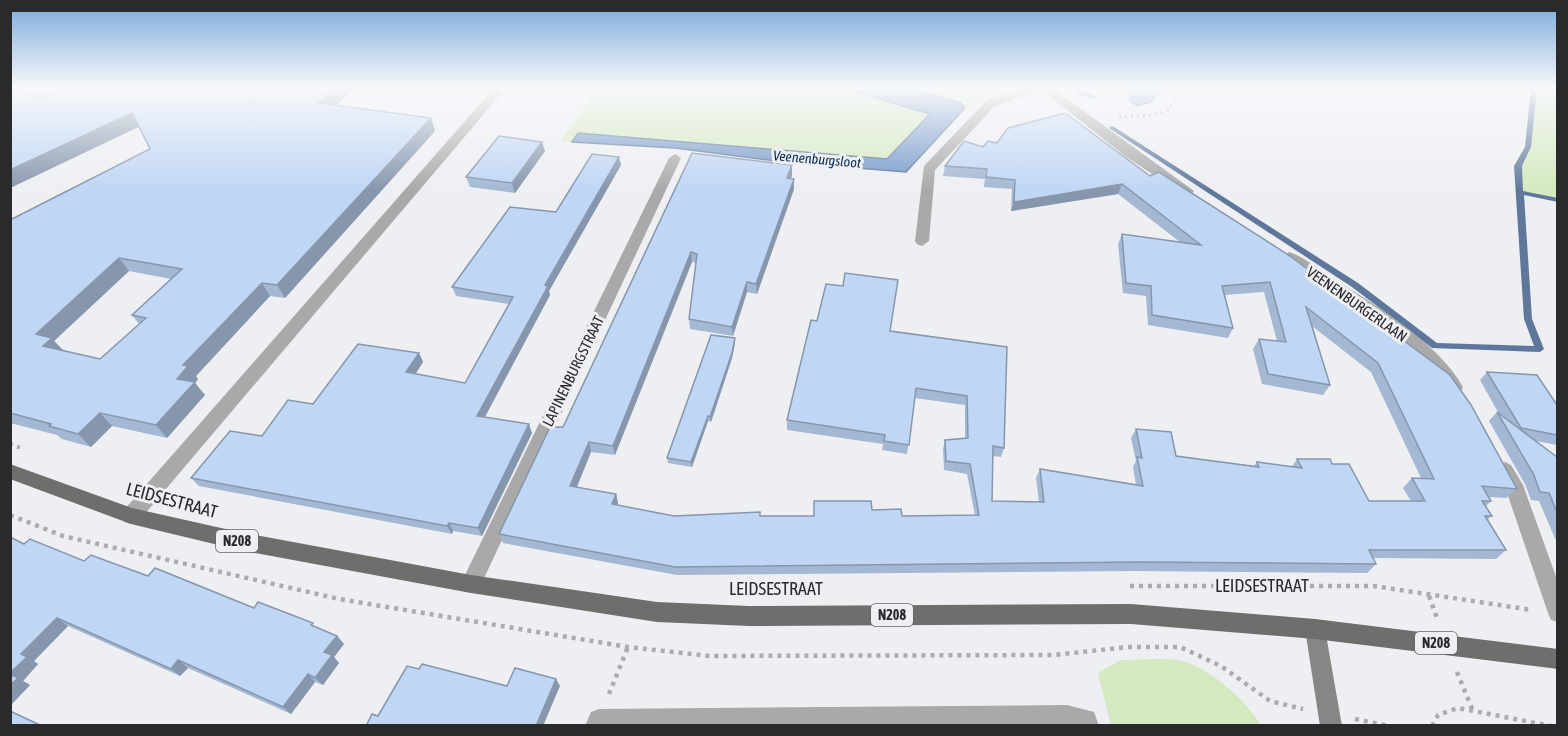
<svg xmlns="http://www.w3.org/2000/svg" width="1568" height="736" font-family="'Asap Condensed',sans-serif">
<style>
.green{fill:#d4e9bf}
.water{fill:#7598c9;stroke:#5e779a;stroke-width:1.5}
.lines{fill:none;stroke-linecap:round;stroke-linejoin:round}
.stream{fill:#5e779a;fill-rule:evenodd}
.path-far2{stroke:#aaacaf;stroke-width:3;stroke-dasharray:2 4;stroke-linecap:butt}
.path-far1{stroke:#aaacaf;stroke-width:4;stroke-dasharray:3 4.5;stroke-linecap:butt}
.path{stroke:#aaacaf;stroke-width:4.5;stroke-dasharray:4 5;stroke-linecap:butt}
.service{fill:#a8a9a8;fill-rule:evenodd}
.minor{fill:#a8a9a8;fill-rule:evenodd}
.secondary{fill:#868785;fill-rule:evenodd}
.primary{fill:#6e6f6d;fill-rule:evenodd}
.wall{fill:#a4b8d3;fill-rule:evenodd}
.shaded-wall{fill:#8696ac}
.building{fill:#bfd6f5;stroke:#8696ac;stroke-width:1.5;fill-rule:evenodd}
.labels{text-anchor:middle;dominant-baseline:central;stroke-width:6;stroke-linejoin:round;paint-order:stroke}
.far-water-label{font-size:14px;font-style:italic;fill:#072b58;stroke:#edeff3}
.shield{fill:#edeff3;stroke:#646567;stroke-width:1.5}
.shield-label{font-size:14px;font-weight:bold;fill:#292a2b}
.street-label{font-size:15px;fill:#292a2b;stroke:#edeff3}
.near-street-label{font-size:18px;fill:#292a2b;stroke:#edeff3}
</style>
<rect width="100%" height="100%" fill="#edeff3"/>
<g class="green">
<path d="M597,88H842L930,113L888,159L578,133L572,142L561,140Z"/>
<path d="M910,88H1016L965,108L961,103Z"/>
<path d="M1534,88H1557V200L1519,192L1518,166L1528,147Z"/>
<path d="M1121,660C1139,660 1159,657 1177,660C1207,664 1246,701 1261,725H1111L1098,673Z"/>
</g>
<g class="water">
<path d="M842,88H910L961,103L965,108L906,172L783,162L675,148L572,142L578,133L887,159L930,114Z"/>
<path d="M1128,88H1164L1150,102L1138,106L1130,101Z"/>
</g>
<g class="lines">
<g class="stream">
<path d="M1069,88C1075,87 1091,94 1097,97L1094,99L1080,95Z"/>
<path d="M1531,88H1537L1531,147L1522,166L1523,191L1558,198V202L1524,195L1532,319L1544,349L1540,352L1432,348L1352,287L1109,128L1112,126L1114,127L1358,283L1437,343L1534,346L1524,319L1514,166L1525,147Z"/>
</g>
<path class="path-far2" d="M1119,117L1153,115L1168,110L1183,88"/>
<path class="path-far1" d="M10,444L21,448"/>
<g class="path">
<path d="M10,515L63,536L339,599L628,647L709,656L1054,655L1128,647H1180L1221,666L1270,701L1303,709"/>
<path d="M1130,586H1374L1532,610"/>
<path d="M1429,596L1437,618"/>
<path d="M1457,672L1473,711"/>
<path d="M609,694L628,647"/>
<path d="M1355,719L1389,726"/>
<path d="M1432,726L1438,715L1458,708L1551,726"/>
</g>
<g class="service">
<path d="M494,88H506L138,522L131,524L124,522L121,516L124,510Z"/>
<path d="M1030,88H1047L995,106L935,170L929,241L922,246L917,244L915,241L924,166L987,100Z"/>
</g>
<g class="minor">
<path d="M1039,88H1052L1194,191L1192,194H1182L1125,156Z"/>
<path d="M675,154L681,158L478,591L471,593L464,591L461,584L464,577L669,158Z"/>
<path d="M1289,252C1303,256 1317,268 1329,276C1370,301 1440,344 1463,387L1461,392H1449C1404,336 1343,299 1284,260L1282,257Z"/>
<path d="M1505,462L1511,465L1523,485L1558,582V622L1551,620L1548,613L1505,487L1496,470L1499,465Z"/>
<path d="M1067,705L1094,712L1099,726H585L591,712L599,709Z"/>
</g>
<path class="secondary" d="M1315,619L1322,622L1325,629L1342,726H1320L1305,629L1308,622Z"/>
<path class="primary" d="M10,464L132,508L239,532L471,575L657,602L749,606L1131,604L1315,619L1558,649V669L1315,639L1131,624L749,626L657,622L471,593L239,550L131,524L10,479Z"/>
</g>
<g class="wall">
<path d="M10,88L40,98L63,88H355L335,105L431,118L435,131L285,298L270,296L196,376L198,379L195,383L205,395L167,438L112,426L91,447L62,439L57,435L10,423V220L150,149L139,127L10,188ZM129,271L171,279L132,315L139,324L100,359L64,351L54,341Z"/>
<path d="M997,143L1150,176L1290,256L1517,489L1506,498L1489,497L1491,501L1486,506L1492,516L1488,519L1506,550L1496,559L1373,558L1376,564L1367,573L1135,571L677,575L503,543L499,534L563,427L692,153L792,175L791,179H794V189L757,294L747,292L733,336L690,329L689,319L696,263L692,262L615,455L591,452L577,487L616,494L618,503L617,505L674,516H814V501L872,510L902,516L975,515L967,474L944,470L943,449L945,440L965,438V405L915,398L907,454L882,450L883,444L787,430V420L890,331L1007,347L1004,448L1001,457L993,456L992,501L1039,502L1036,478L1040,469L1136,485L1133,467L1136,461L1131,438L1136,429L1176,456L1254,466L1257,462L1292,467L1297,459L1332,464L1369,501H1411L1403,488L1412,478H1421L1371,372L1312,326L1330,385L1323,395L1262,384L1253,349L1259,339L1277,341L1264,292L1225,295L1233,328L1228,338L1148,325L1146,296L1123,293L1118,244L1122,234L1180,242L1118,194L1011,211L1012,189L984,187L985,179L943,176L945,166L983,147Z"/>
<path d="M545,151L515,193L470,187L466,177Z"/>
<path d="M619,157L621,165L549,291L550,295L485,417L532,433L482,536L453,531L452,534L199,486L191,478L313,404L419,353L423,362L415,374L465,383L509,304L456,296L452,287L556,212Z"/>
<path d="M735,343L732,358L711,422L708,421L692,467L668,463L667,458Z"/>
<path d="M1487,372L1557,405V445L1536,441L1557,457V543L1539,501L1531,500L1525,484L1489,421L1497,412L1499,414L1480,380Z"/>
<path d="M10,537L24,544L84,561L148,576L317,627L337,636L344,644L334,657L339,663L323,685L315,682L291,714L188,668L180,676L68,626L34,661L38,664L23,681L30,685L10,706Z"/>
</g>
<g class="shaded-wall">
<path d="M335,88H355L324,116L318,103Z"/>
<path d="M132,113L140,126L10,188V170Z"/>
<path d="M431,118L435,131L285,298L277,285Z"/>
<path d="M542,142L545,151L515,193L512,183Z"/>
<path d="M619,157L621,165L549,291L550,295L481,424L477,416L545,285Z"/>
<path d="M792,165V175L787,188V178Z"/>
<path d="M794,179V189L757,294L756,284Z"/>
<path d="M1122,184L1118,194L1011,211L1014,202Z"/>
<path d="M691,252L692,262L615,455L613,446Z"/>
<path d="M119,258L129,271L54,341L64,351L43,346L36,334Z"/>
<path d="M747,282V292L733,336L732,327Z"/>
<path d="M262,283L270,296L196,376L198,379L195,383L205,395L167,438L156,425L183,365Z"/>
<path d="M735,338V343L732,358L711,422L710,417Z"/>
<path d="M419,353L423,362L411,381L406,372Z"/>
<path d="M100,413L112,426L91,447L78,434Z"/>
<path d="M708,416V421L692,467L691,462Z"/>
<path d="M529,424L532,433L482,536L478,528Z"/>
<path d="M589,442L591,452L573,496L570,486Z"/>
<path d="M616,494L618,503L614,513L612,504Z"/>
<path d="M449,523L453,531L452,534L447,526Z"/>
<path d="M57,618L68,626L34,661L38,664L23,681L30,685L10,706V673L21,654Z"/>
<path d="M337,636L344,644L334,657L339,663L323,685L315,678L324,652Z"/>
<path d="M178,660L188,668L180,676L171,669Z"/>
<path d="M308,674L315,682L291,714L283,707Z"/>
<path d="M556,679L560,686L543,726H536Z"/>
</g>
<g class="building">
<path d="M10,88H20L40,98L63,88H335L318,103L431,118L277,285L262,283L183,365L188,366L177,379L195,382L156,425L100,413L78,434L49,426L51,424L10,413V220L150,149L132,113L10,170ZM119,258L182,269L132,315L146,318L100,359L43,346L52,338L36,334Z"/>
<path d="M1065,113L1150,176L1159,172L1290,256L1450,375L1471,405L1517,489L1482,486L1491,501H1482L1492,516H1485L1506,550H1369L1376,564L1140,562L675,567L499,534L550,427H563L692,153L792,165L787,178L794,179L756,284L747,282L732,327L689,319L697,254L691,252L613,446L589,442L570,486L616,494L612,504L674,516L760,512V516H814V501H871L872,510L901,509L902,516L979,515L970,464L946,461L945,440L968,438L967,396L916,388L909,445L884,441L885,435L787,420L811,320L817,321L826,284L843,286L845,273L898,280L890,331L1007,347L1004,448L993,446L992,501L1044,502L1040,469L1143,486L1137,457L1142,458L1136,429L1171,432L1176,456L1259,467L1257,462L1302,468L1297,459H1330L1332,464H1349L1369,501H1425L1412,478L1434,479L1378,363L1306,307L1330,385L1268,374L1259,339L1286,342L1270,282L1222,286L1233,328L1152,315L1151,286L1126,283L1122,234L1201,245L1122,184L1014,202L1015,180L986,177L987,169L945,166L964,141L983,147L988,141L997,143L1008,128Z"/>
<path d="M499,136L542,142L512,183L466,177Z"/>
<path d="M592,154L619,157L545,285L548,286L477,416L529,424L478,528L449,523L447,526L191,478L230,431L262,436L288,400L313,404L358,344L419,353L406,372L465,383L513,297L452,287L510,207L556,212Z"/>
<path d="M711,335L735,338L732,353L710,417L708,416L691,462L667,458Z"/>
<path d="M1487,372L1537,375L1557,405V435L1521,428Z"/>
<path d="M1497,412L1557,457V512L1549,493L1540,492L1534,475Z"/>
<path d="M10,537L24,544L30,539L84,561L91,555L148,576L155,568L254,608L258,602L313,623L311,625L337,636L324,652L332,655L315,678L308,674L283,707L178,660L171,669L57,618L21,654L27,657L10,673Z"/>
<path d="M422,664L507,686L515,668L556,679L536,726H366L372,714L378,716L407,666L419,669Z"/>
<path d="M10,674L18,678L10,685Z"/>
<path d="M10,711L42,726H10Z"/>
</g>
<linearGradient id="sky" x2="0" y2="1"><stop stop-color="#7aa9dc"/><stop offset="0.46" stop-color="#f7f8fa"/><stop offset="1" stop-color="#f7f8fa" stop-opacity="0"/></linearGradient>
<rect width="1568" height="191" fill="url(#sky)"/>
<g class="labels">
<g class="far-water-label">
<text transform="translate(817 159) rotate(5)">Veenenburgsloot</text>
</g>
<g class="shield">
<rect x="216" y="530" width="42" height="22" rx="4.5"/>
<rect x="871" y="604" width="42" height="22" rx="4.5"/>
<rect x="1415" y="632" width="42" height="22" rx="4.5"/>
</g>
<g class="shield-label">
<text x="237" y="541">N208</text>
<text x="892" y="615">N208</text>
<text x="1436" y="643">N208</text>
</g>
<g class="street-label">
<text transform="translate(1357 304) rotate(35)">VEENENBURGERLAAN</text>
<text transform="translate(573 371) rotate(-64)">LAPINENBURGSTRAAT</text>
</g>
<g class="near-street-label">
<text transform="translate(172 500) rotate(15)">LEIDSESTRAAT</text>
<text x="1262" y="585">LEIDSESTRAAT</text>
<text x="776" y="588">LEIDSESTRAAT</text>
</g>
</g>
<rect width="1568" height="736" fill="none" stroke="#292a2b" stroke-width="24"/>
</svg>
